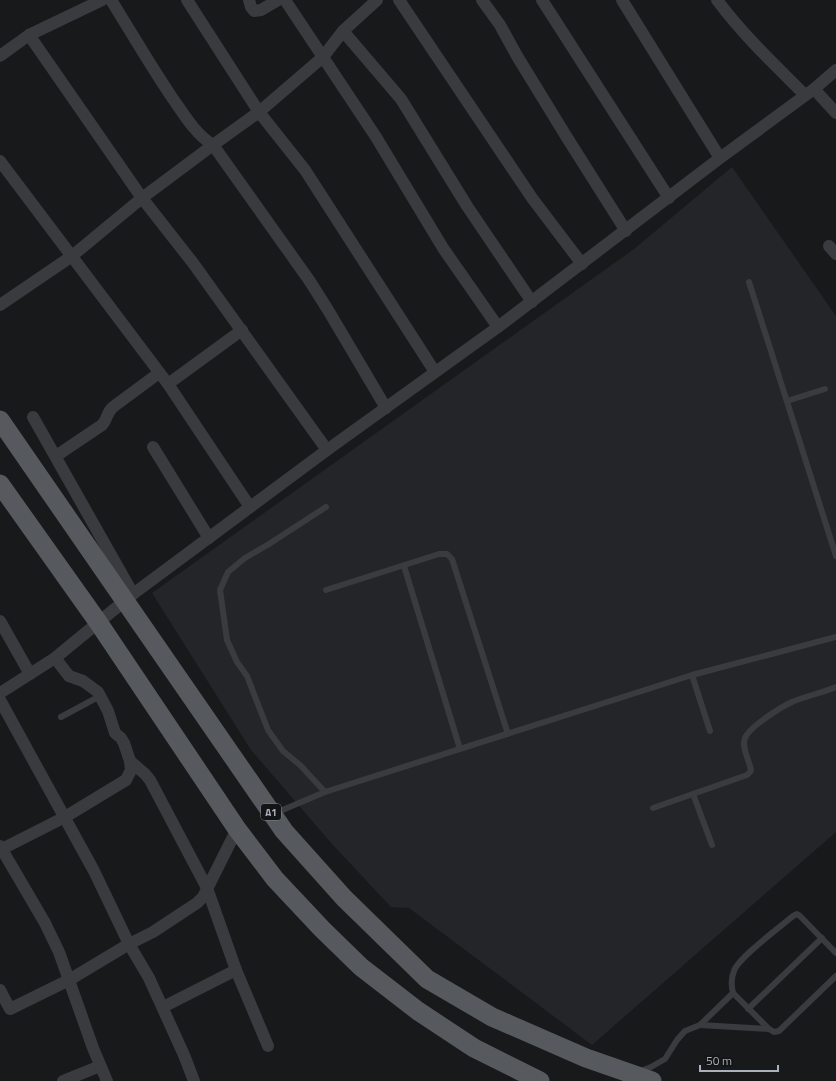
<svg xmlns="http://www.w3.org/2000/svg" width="836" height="1081" font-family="'Titillium Web',sans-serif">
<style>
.built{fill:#242528}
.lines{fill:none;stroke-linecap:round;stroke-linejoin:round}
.service{stroke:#3a3b3f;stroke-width:6}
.minor{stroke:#3a3b3f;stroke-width:12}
.primary{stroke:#56595e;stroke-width:19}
.labels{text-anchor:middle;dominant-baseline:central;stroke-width:3;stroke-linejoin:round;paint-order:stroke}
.shield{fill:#131416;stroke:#7d8289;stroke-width:1}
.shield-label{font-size:10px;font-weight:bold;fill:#abb1ba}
</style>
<rect width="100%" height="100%" fill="#18191b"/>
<path class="built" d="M732,167L836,316V832L592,1045L409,908L391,907L332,844L251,750L152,593L634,249Z"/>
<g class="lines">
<g class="service">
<path d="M749,282L836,556"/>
<path d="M787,401L825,389"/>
<path d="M404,566L460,749"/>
<path d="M326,590L439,554H447L452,559L508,734"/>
<path d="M692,675L710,731"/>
<path d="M61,717L100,696"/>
<path d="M325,792L300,765L283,751L268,730L247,676L237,662L227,640L220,590L228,572L245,558L269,544L326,507"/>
<path d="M693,794L712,845"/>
<path d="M653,808L747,775L751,771C750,761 741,748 745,738C749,727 781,707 792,702C806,696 822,693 836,687"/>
<path d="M273,814L325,792L692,675L836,637"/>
<path d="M733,993L769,1029L774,1032L779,1031L836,976"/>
<path d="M748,1009L822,938"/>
<path d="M700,1025L769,1029"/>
<path d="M641,1071L651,1067L665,1059L677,1040L685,1031L700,1025L733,993C731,985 731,978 734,971C738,958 780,927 793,916L797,914L800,916L836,953"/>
</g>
<g class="minor">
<path d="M111,0C131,32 150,65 171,96C183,113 195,134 213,145L309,280L328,310L386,408"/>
<path d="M187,0L259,112L305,170L435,372"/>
<path d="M249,0L251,7L254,11L261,10L278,0"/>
<path d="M285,0L376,137L443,248L498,327"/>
<path d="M399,0L532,198L582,264"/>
<path d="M482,0L500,25L517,56L566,136L626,231"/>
<path d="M542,0L669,198"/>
<path d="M622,0L687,105L720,158"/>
<path d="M717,0C743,35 775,65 805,95"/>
<path d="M343,31L401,99L467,206L532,302"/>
<path d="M29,35L142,198L193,263L327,450"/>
<path d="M0,56L29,35L102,0"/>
<path d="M814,89L836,113"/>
<path d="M0,161L168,384L250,507"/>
<path d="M829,246L836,254"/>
<path d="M0,305L72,256L142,198L213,145L259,112L323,57L343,31L377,0"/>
<path d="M168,384L242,330"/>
<path d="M33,417L133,594"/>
<path d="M153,447L209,538"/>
<path d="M56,456L102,425C108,419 106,413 113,407L159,373"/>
<path d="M0,621L30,674"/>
<path d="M0,693L55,658L133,594L327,450L498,327L720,158L814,89L836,70"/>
<path d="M0,700L94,871L129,944L149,978L184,1055L194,1081"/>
<path d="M130,761L145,774L150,780L207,888L236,970L268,1046"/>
<path d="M0,846L45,923L59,952L93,1048L107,1081"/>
<path d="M0,850L65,817L126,780L131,770L130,761L124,743L121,738L115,733L108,711L98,692L83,681L69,676L55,658"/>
<path d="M0,990L10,1009L69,980L129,944L153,932L197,903L203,897L237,829"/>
<path d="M163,1007L236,970"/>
<path d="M63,1081L100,1066"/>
</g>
<g class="primary">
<path d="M0,420L284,831L344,898L427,979L492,1017L586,1058L652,1081"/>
<path d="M0,484L98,622L237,829L275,879L322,929L361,967L418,1011L474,1048L540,1081"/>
</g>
</g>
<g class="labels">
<rect class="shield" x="261" y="804" width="20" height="16" rx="3"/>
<g class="shield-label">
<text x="271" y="812">A1</text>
</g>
</g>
<path d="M700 1065v6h78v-6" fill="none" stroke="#abb1ba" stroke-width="2"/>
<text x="706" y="1065" font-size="12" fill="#abb1ba" stroke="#131416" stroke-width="3" paint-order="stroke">50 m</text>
</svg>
